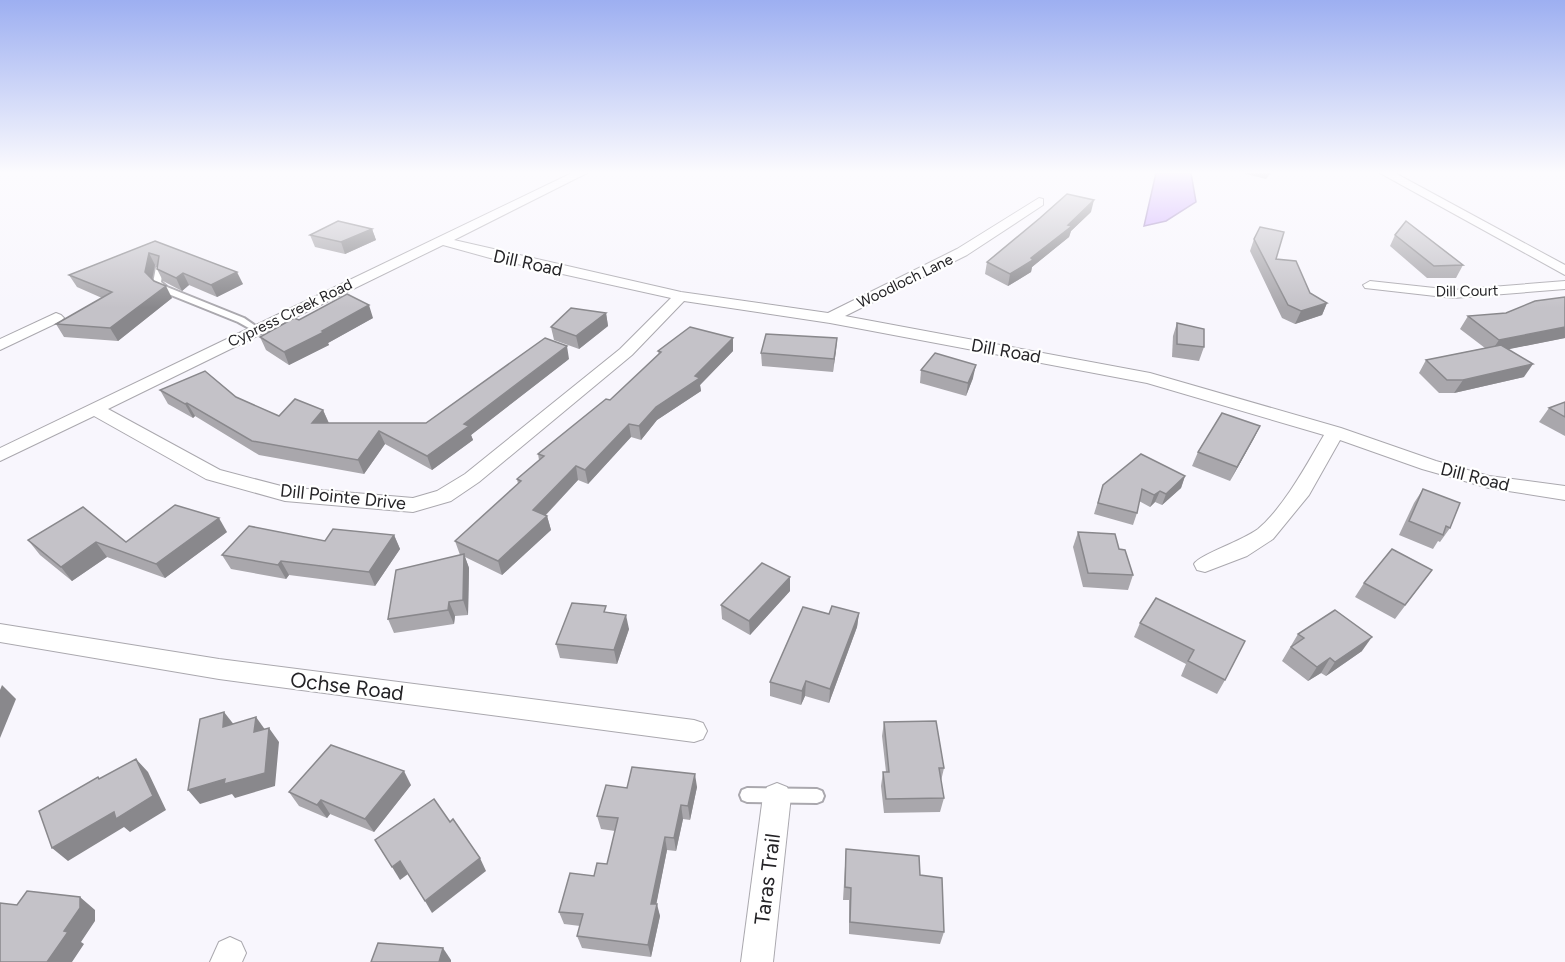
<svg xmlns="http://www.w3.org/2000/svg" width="1565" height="962" font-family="Figtree,sans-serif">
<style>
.water{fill:#cca8fe;stroke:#9a80bd;stroke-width:1.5}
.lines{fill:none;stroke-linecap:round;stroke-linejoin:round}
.lane-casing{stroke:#aaa8ae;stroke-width:4}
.street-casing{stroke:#aaa8ae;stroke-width:2}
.lane{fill:#fff;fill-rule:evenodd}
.street{fill:#fff;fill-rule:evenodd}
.wall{fill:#a9a7ac}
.shaded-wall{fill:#89888c}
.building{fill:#c4c2c8;stroke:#89888c;stroke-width:1.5}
.labels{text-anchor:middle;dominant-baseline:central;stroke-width:4.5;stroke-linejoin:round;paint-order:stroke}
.far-street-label{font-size:15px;fill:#242326;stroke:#fff}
.street-label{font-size:18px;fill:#242326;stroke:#fff}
.near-street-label{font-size:21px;fill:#242326;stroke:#fff}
</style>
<rect width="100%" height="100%" fill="#f8f6fd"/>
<path class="water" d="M1156,173H1191L1196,202L1166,221L1144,226Z"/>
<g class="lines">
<g class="lane-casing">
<g id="lane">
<path d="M156,267L163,269L161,282L167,287L244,318L260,329L256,332L238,322L161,291L153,283Z"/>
<path d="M747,788L817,789L822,791L824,796L822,801L817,803L747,802L742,800L740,795L742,790Z"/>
</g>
</g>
<g class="street-casing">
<g id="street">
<path d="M572,173H587L454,240L681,292L828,313L957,249L1039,198L1043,199V205L967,255L845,316L1150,373L1341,428L1436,461L1489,476L1565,486V500L1489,488L1422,469L1340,440L1309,495L1273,539L1247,556L1205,572L1197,570L1194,564C1199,555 1244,540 1258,529C1284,507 1307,464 1324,435L1147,383L830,323L684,301L632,355L479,482L451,501L413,512L285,501L206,479L94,416L0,461V448ZM443,245L490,258L671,298L620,349L465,474L437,491L413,498L285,487L220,470L108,409Z"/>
<path d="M1380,173H1395L1565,265V275Z"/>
<path d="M1370,281L1453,290L1565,281V289L1453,298L1365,288L1363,285Z"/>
<path d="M56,313L61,315L64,318L61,321L0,350V339Z"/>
<path d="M0,624L219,659L694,720L703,723L707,731L703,739L694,742L219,679L0,642Z"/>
<path d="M777,783L787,787L791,796L773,962H741L763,796L767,787Z"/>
<path d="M230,937L241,942L246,953L242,962H210L219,942Z"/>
</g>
</g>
<use href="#lane" class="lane"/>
<use href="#street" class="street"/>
</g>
<g class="wall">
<path d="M1242,173H1271L1266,179Z"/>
<path d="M1091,212L1071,231L1069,237L1032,267L1031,272L1008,286L985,274L987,262Z"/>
<path d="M372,229L376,240L345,254L315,247L310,235Z"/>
<path d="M1395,235L1463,265L1456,278H1427L1390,246Z"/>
<path d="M1254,239L1310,293L1327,303L1322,315L1295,324L1282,318L1250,251Z"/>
<path d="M155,241L243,284L217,297L189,285L182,291L163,281L157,269V266L155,265L152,279L172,298L118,341L64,337L56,324L102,298L77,287L69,275Z"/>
<path d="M606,313L608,326L579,349L554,340L551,327Z"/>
<path d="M1468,316L1565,338L1508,349L1524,377L1454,393H1439L1419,373L1426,360L1485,348L1460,329Z"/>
<path d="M373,318L328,343L329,345L289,365L266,350L260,337L299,320Z"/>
<path d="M1177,323L1204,347L1199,361L1172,357L1173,336Z"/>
<path d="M837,338L833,372L762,366L761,353Z"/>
<path d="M658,351H733L700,385L701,391L657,420L641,440L631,437L588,484L578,480L546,515L547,516L551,530L502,575L465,557L469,568L468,615L455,616L454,624L394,633L388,619L460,555L455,541L518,484L517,479L539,460L538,454L610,400L659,355Z"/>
<path d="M569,359L471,435L473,440L432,470L385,444L364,474L259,455L195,416L193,418L168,404L160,390L236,397L279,416L323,410L329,423H426Z"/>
<path d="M921,370L973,378L966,396L920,383Z"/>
<path d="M1565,402V436L1539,422L1549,408Z"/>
<path d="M1260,426L1253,440L1230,481L1192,466L1198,452Z"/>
<path d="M1185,476L1181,488L1162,505L1155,502L1150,507L1139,501L1137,513L1133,525L1094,514L1103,485Z"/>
<path d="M1423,489L1450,528L1440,542L1438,541L1433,549L1399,535L1414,503Z"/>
<path d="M227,532L165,578L107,557L72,581L40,555L28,540L126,542Z"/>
<path d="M1078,532L1119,549L1133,575L1128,590L1083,587L1073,547Z"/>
<path d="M394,535L400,549L375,586L289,575L286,579L231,569L222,555L325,541Z"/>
<path d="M1432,570L1395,619L1355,597L1364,583Z"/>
<path d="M790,591L750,635L722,619L721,605Z"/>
<path d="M1156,598L1225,680L1217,694L1181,676L1186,664L1134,637L1140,623Z"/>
<path d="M607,613L629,629L617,664L560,658L556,644Z"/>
<path d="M859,613L857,627L829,703L805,696L801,705L770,696V682L829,614Z"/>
<path d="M1298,634L1362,651L1326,676L1321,673L1308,681L1282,661Z"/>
<path d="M884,722L944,768L941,781L944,798L940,812L884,813L881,786L883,772H886L882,736Z"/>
<path d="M411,785L374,832L330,814L327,818L299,806L289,792Z"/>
<path d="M697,787L690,820L683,819L676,851L667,850L656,904L660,916L651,957L582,948L577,936L580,926L564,924L559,912L607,864L615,831L601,829L597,816L627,788Z"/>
<path d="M846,849L920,875L944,932L940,944L849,934V900H843Z"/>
</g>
<g class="shaded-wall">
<path d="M1094,200L1091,212L1071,231L1069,237L1032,267L1031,272L1008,286L1010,274L1031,258Z"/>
<path d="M372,229L376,240L345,254L341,242Z"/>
<path d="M149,253L155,265L151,285L145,272Z"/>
<path d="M237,272L243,284L217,297L211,285Z"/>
<path d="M183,273L189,285L182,291L176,278Z"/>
<path d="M166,286L172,298L118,341L110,328Z"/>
<path d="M1327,303L1322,315L1295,324L1301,311Z"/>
<path d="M369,305L373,318L328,343L329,345L289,365L284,352Z"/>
<path d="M606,313L608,326L579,349L576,336Z"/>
<path d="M1565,327V338L1490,353L1499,340Z"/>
<path d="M733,338V351L700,385L701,391L657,420L641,440L639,426L656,407L695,376Z"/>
<path d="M837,338L836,351L833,372L834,359Z"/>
<path d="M567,346L569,359L471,435L473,440L432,470L427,456L464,424Z"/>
<path d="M1533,364L1524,377L1454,393L1463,380Z"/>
<path d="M976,365L973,378L966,396L968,383Z"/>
<path d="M187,403L195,416L193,418L185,404Z"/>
<path d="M323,410L329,424L312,423Z"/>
<path d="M629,424L631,437L588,484L585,470Z"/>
<path d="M1260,426L1253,440L1230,481L1237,467Z"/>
<path d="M379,431L385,444L364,474L358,460Z"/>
<path d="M576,466L578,480L537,524L533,510Z"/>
<path d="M1185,476L1181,488L1162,505L1166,494Z"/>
<path d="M1160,491L1155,502L1150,507L1154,495Z"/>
<path d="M547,516L551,530L502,575L498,561Z"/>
<path d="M219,518L227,532L165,578L156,564Z"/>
<path d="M394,535L400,549L375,586L369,572Z"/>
<path d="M96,542L107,557L72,581L61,567Z"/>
<path d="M464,554L469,568L468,615L463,600Z"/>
<path d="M281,561L289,575L286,579L278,565Z"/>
<path d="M790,577V591L750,635L749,621Z"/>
<path d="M449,602L455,616L454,624L448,610Z"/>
<path d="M859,613L857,627L829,703L830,689Z"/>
<path d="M626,615L629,629L617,664L614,650Z"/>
<path d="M1372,637L1362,651L1326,676L1335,662Z"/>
<path d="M1330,658L1321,673L1308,681L1317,667Z"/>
<path d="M806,681L805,696L801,705L802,691Z"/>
<path d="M2,685L16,699L0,738V690Z"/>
<path d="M224,712L235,726L223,727Z"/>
<path d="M256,717L266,731L254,732Z"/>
<path d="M269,728L279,742L275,786L235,798L232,794L200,804L188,790Z"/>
<path d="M136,759L148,772L166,810L130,832L124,827L68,861L52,848Z"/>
<path d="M404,771L411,785L374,832L365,819Z"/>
<path d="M695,774L697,787L690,820L688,806Z"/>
<path d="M321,800L330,814L327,818L317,805Z"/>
<path d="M681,805L683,819L676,851L674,838Z"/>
<path d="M665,837L667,850L654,916L651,904Z"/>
<path d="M480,858L486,871L432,913L425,901Z"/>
<path d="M400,861L408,874L400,880L392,867Z"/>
<path d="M80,897L95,910V921L81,942L84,944L72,962H47L64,931Z"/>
<path d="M657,904L660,916L651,957L648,945Z"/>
<path d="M443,948L451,960V962H439Z"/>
</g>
<g class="building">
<path d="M1067,194L1094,200L1068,225L1072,226L1031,258L1033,260L1010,274L987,262L1040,218Z"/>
<path d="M338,221L372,229L341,242L310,235Z"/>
<path d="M1406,221L1463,265L1434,266L1395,235Z"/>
<path d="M1260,227L1284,232L1276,259L1296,261L1310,293L1327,303L1301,311L1288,305L1254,239Z"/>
<path d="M155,241L237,272L211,285L183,273L176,278L157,269L159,256L149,253L145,272L154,281L166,286L110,328L56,324L112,292L69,275Z"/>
<path d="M347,294L369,305L322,331L324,332L284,352L260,337L294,318L299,320Z"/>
<path d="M1565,297V327L1499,340L1468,316L1506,313L1535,301Z"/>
<path d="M571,308L606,313L576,336L551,327Z"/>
<path d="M1177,323L1204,329V347L1177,344Z"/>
<path d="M690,327L733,338L695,376L700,378L656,407L639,426L629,424L585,470L576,466L533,510L547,516L498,561L455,541L521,481L517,479L544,456L538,454L606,399L610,400L661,352L658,351Z"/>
<path d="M766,334L837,338L834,359L761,353Z"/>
<path d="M545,338L567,346L464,424L469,426L427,456L379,431L358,460L252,441L187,403L185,404L160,390L205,371L236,397L279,416L295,399L323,410L312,423H426Z"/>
<path d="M1501,345L1533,364L1463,380H1447L1426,360Z"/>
<path d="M935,353L976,365L968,383L921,370Z"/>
<path d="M1565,402V417L1549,408Z"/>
<path d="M1222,413L1260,426L1237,467L1198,452Z"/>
<path d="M1141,454L1185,476L1166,494L1160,491L1154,495L1142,489L1137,513L1098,503L1103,485Z"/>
<path d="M1423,489L1460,503L1450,528L1446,526L1443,535L1409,521Z"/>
<path d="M175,505L219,518L156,564L96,542L61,567L28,540L83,507L126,542Z"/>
<path d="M249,526L325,541L333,529L394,535L369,572L281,561L278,565L222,555Z"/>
<path d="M1078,532L1115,534L1119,549L1125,550L1133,575L1088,573Z"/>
<path d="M1392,549L1432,570L1405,605L1364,583Z"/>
<path d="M464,554L463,600L449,602L448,610L388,619L396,570Z"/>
<path d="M762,563L790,577L749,621L721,605Z"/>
<path d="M1156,598L1245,641L1225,680L1188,661L1194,650L1140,623Z"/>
<path d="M572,603L606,606L604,612L626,615L614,650L556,644Z"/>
<path d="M832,606L859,613L830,689L806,681L802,691L770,682L803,607L829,614Z"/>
<path d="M1335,610L1372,637L1335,662L1330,658L1317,667L1291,647L1304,638L1298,634Z"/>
<path d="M224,712L223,727L256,717L254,732L269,728L265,773L224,784L225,779L188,790L200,719Z"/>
<path d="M936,721L944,768H939L944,798L886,799L883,772H889L884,722Z"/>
<path d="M331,745L404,771L365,819L321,800L317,805L289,792Z"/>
<path d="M136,759L153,796L116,819L114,812L52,848L39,811L98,777L99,779Z"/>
<path d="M632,767L695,774L688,806L681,805L674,838L665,837L651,904H657L648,945L577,936L583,914L559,912L570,873L594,876L597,863L607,864L618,818L597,816L606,785L627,788Z"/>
<path d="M434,799L450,822L453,819L480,858L425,901L400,861L392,867L375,840Z"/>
<path d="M846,849L919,856L920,875L942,878L944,932L850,922L851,888L845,887Z"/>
<path d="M27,891L80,897V908L64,931L68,932L47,962H0V903L17,905Z"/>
<path d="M378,943L443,948L439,962H371Z"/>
</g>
<linearGradient id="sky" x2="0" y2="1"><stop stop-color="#9daff1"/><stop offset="0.56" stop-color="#fcfbfe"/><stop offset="1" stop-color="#fcfbfe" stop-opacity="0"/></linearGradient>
<rect width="1565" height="308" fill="url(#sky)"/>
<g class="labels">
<g class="far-street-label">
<text transform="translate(905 281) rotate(-26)">Woodloch Lane</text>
<text transform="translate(1467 291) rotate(-1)">Dill Court</text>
<text transform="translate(290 313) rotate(-26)">Cypress Creek Road</text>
</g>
<g class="street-label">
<text transform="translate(528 263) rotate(12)">Dill Road</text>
<text transform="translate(1006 351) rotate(10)">Dill Road</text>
<text transform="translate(1475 477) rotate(14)">Dill Road</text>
<text transform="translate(343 497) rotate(6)">Dill Pointe Drive</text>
</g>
<g class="near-street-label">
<text transform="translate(347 686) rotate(7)">Ochse Road</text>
<text transform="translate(767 879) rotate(-83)">Taras Trail</text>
</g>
</g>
</svg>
